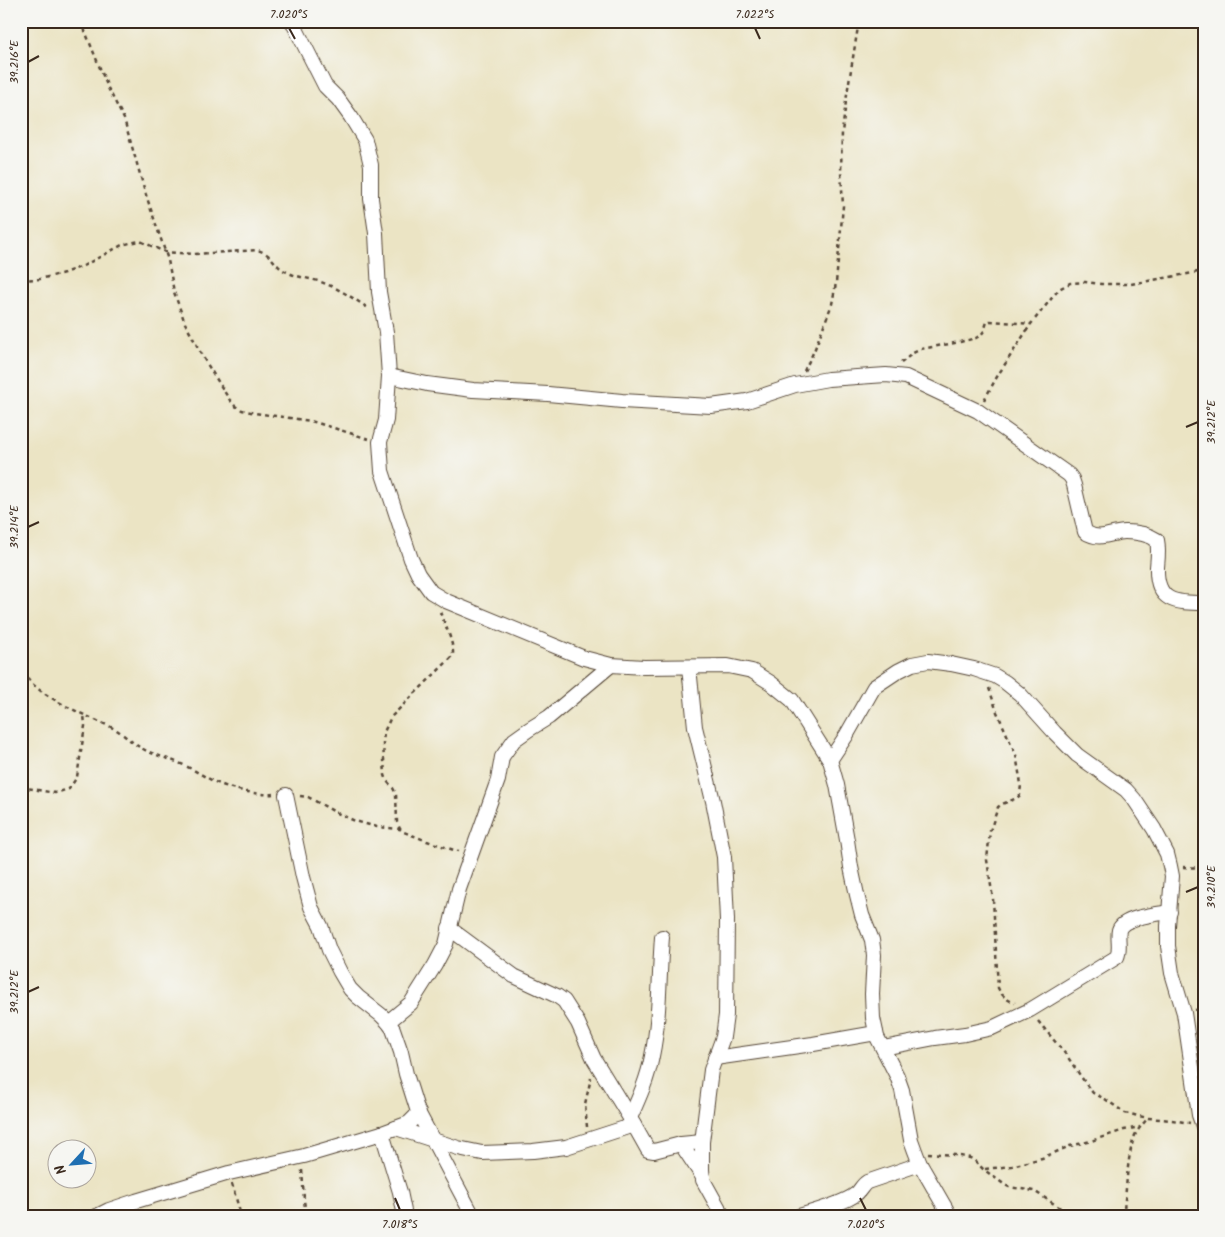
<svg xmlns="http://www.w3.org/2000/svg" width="1225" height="1237" font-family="Kalam,sans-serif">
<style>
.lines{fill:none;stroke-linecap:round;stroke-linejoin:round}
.street-casing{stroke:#554637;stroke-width:16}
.path{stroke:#554637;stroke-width:2.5;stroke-dasharray:4 4;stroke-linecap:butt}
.street{stroke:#fff;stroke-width:14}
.ticks{fill:none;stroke:#3b2a1e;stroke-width:2}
.neatline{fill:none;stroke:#3b2a1e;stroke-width:2}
.ticks-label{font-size:12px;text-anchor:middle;fill:#3b2a1e}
</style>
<rect width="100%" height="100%" fill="#f6f6f2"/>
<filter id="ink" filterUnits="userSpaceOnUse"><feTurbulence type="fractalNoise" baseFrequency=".02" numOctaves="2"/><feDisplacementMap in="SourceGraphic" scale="10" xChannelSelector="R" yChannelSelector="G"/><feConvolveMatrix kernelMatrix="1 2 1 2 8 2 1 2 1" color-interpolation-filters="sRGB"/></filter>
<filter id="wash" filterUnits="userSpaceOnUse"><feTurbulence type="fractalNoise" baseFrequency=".0096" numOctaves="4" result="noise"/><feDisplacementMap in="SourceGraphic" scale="20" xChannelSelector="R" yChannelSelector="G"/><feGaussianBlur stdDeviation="1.12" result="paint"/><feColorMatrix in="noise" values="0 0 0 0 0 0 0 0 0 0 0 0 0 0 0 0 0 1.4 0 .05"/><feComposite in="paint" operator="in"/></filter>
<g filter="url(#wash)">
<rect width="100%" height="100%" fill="#ebe4c4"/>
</g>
<g filter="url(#ink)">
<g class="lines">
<g class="street-casing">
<g id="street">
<path d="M292,21L325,86L338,99L351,117L365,140L371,165V199L376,233L379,292L386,332L389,376L386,420L380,442L382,471L411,559L418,574L431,592L446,601L584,658L611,665L644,667L728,666L752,671L771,683L792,700L830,760L837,785L847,840L851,867L857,895L862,915L872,940L874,955L872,994L873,1018L877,1037L897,1076L902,1090L911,1140L915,1151L920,1164L950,1216"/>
<path d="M389,376L427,384L473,390L548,394L622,401L711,406L747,401L795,385L828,379L886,375L906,377L978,411L1069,475L1072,479L1074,485L1085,532C1101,542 1111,532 1125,532C1135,532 1148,534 1157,540C1159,549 1158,557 1157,567C1156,602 1175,603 1204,603"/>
<path d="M689,667L695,727L713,801L724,857L727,920L726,1015L723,1037L711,1070L702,1142V1170L703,1180L723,1216"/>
<path d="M830,760L846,736L874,687L898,671L912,664L928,661L951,664L974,669L995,676L1005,682L1020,694L1055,733L1077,755L1126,790L1134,799L1154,829L1167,854L1170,866L1172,876L1168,926V946L1172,973L1184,1013L1199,1115L1204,1129"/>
<path d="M286,795L303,877L311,907L321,926L329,950L340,972L350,989L358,997L381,1015L388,1022L393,1029L401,1052L406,1074L418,1112L473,1216"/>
<path d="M449,928L514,976L557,996L564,1001L578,1023L594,1059L630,1118L648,1150L654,1151L681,1144L702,1142"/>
<path d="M388,1022L411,1003L435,965L446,944L459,889L498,780L502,757L514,740L528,730L549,717L611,665"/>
<path d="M883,1048L935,1038L965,1034L992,1028L1030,1010L1117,957C1121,949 1117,939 1119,930C1123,917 1158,914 1170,912"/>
<path d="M715,1058L813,1044L876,1033"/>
<path d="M630,1118C639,1098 648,1078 652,1056C660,1018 659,976 662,937"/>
<path d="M396,1128L458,1148L482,1153L533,1151L566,1147L634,1125"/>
<path d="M382,1133L400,1192L405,1216"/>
<path d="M681,1144L703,1177"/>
<path d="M97,1216L109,1210L136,1201L229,1173L304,1156L382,1133L409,1123L419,1113"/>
<path d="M799,1216C813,1212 846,1202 856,1194C860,1191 862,1185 867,1182L920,1164"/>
</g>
</g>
<g class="path">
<path d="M81,21L108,88L124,119L146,195L168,260L174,292L185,323L204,359L229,399L235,406L242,410L255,413L311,421L369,439"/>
<path d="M21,280L40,279L64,273L83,266L122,245L130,243L140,241L165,252L193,254L257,250C274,254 273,266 287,272C298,278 310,278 321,282C338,288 353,298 368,308"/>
<path d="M901,363L913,353L921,349L960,342L976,338L981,335L984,331L987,322L990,321L1031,324"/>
<path d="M804,371L814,351L832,304L836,283L843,206L841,172L842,132L847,94L859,21"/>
<path d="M984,400L998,375L1031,324L1059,289L1070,283L1085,282L1101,284H1131L1204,271"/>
<path d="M440,612C445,625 454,642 453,656L391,717L384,732L383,744L385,775L387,781L393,788L396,794L397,822L400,829L404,832L427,841L454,850L459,851"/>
<path d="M21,647L23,651C24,658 23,667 26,674C32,695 95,719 115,729C125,735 133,744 143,749C154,755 167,758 179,763C191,768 202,775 213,781C226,788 259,796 273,794"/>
<path d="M989,688L997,712L1016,755L1021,784L1020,795L1017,798L1002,804L998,807L990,831L987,860L993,899L998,988C1002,996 1007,1000 1015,1003"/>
<path d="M21,787L55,793L69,789L77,777L85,726L84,714"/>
<path d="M300,796L308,797L335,812L355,821L377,827L400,829"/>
<path d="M1183,867L1204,868"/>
<path d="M1195,1010L1204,1009"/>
<path d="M1038,1021L1067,1056L1088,1087L1093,1093L1105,1099L1125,1113L1148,1118L1172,1120L1190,1123"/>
<path d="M587,1127L585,1104L591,1078"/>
<path d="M928,1153L955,1155L970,1158L974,1160L983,1169L1005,1185L1009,1187L1034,1191L1073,1216"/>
<path d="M985,1169L1012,1166L1042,1158L1070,1146L1091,1141L1124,1130L1140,1127"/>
<path d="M302,1170L304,1200L306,1216"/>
<path d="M232,1184L241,1216"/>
<path d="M1123,1216C1127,1191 1126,1165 1133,1141C1135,1132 1142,1125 1148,1118"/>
</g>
<use href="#street" class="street"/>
</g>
</g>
<path class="ticks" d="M289,28L295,39M755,28L760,39M28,62L39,56M1186,427L1198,422M28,527L39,522M1186,892L1198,887M28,992L39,987M395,1198L400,1210M860,1198L866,1210"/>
<rect width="1225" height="1237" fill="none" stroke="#f6f6f2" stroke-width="55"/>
<g transform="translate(72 1164) rotate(244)"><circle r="24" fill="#f6f6f2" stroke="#aba49d"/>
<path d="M0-4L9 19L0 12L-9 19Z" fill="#1f6fb2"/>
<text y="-8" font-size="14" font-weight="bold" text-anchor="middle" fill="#3b2a1e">N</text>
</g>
<rect x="28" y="28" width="1170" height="1182" class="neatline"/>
<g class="ticks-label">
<text x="289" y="18">7.020°S</text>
<text x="755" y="18">7.022°S</text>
<text transform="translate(14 62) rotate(-90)" y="4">39.216°E</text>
<text transform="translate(1211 422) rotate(-90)" y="4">39.212°E</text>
<text transform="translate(14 527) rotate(-90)" y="4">39.214°E</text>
<text transform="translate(1211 887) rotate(-90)" y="4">39.210°E</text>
<text transform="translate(14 992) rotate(-90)" y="4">39.212°E</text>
<text x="400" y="1228">7.018°S</text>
<text x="866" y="1228">7.020°S</text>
</g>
</svg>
